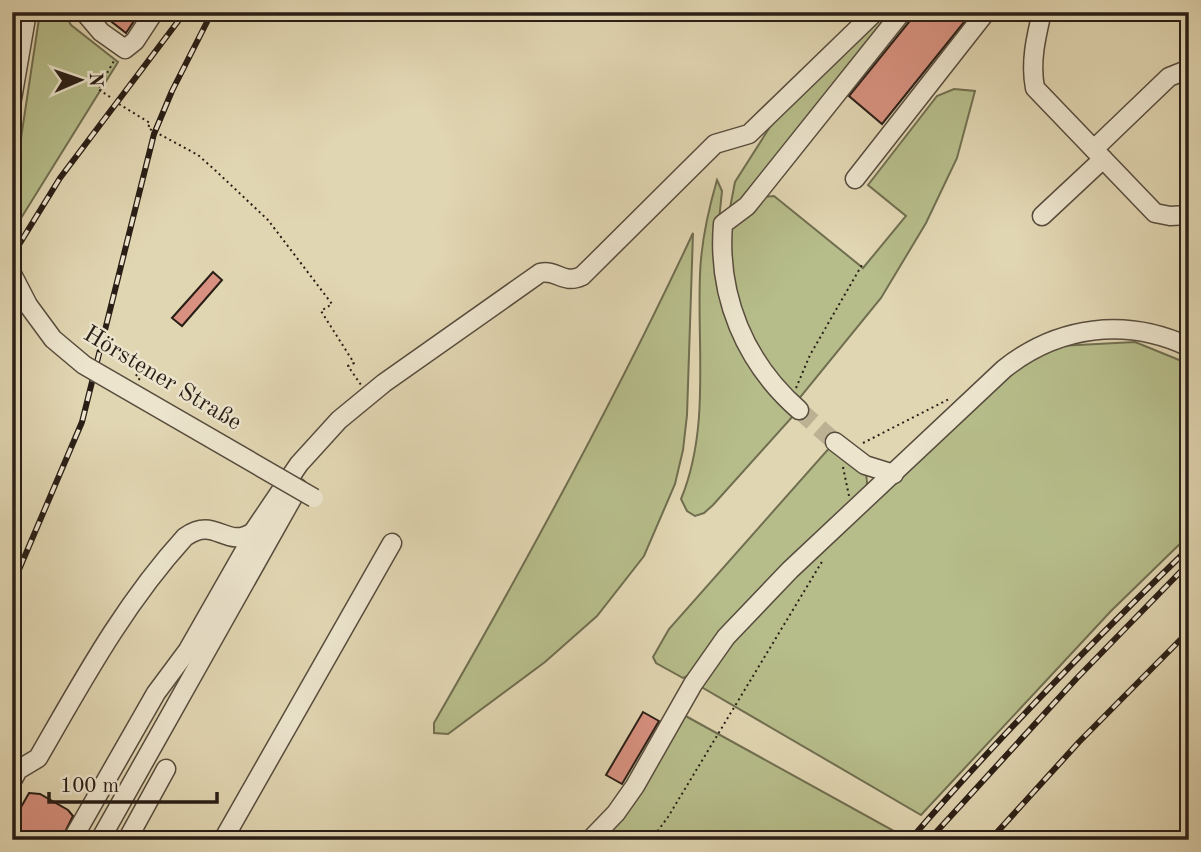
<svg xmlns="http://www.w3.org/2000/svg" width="1201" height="852" font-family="'Old Standard TT',serif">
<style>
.green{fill:#b6bd8a;stroke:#706e50;stroke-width:2}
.building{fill:#d89180;stroke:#291e16;stroke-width:2}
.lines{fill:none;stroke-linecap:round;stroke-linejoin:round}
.minor-tunnel{stroke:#bcb193;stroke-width:18;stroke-dasharray:18 9;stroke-linecap:butt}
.minor-casing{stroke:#574c3d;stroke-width:21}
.path{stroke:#291e16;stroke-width:2;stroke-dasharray:2 3.5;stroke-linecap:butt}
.minor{stroke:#ece4cd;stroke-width:18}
.rail-casing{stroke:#291e16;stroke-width:6}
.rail{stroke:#ece4cd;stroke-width:3.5;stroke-dasharray:10;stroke-linecap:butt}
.minor-bridge-casing{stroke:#574c3d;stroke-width:21;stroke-linecap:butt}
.minor-bridge{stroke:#ece4cd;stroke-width:18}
.labels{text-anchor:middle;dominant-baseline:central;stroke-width:5;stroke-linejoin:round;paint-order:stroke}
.street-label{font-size:24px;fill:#291e16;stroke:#ece4cd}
</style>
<rect width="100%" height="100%" fill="#e1d6b2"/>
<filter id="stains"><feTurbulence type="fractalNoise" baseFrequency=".00286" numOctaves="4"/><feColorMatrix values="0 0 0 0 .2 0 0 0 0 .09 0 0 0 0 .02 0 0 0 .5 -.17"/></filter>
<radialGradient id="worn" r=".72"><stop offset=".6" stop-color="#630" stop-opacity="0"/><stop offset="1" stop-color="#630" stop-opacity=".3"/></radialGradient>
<g class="green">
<path d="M40,12H64L71,25L118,62L18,223L14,199L18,158Z"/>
<path d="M880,12H892L742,203L730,208L735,182L787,100Z"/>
<path d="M954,89L975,91L957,158L926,223L881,298L798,400L760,356L734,292L728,239L733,224L762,197L774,196L863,268L906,216L868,185L937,96Z"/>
<path d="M717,180L722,191L718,230L726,307L794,415L713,505L704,513L695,516L687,511L681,499C710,429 697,349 700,275C701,242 708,211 717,180Z"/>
<path d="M693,233L687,415L683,450L675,484L644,556L597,616L545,662L448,734L434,733V723C526,563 615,400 693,233Z"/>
<path d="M1135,342L1189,364V535L1111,611L921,815L698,685L730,640L1006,373L1059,346Z"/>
<path d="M831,446C851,460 872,464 866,491L690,675L683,678L656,663L653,657L669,629Z"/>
<path d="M682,714L903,836L899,840H598Z"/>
</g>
<g class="building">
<path d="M99,12H140L126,33Z"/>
<path d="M917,12H965L969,16L882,124L849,96Z"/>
<path d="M213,272L222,280L182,326L172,318Z"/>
<path d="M643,712L659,721L622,784L606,775Z"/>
<path d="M29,793L40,794L68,810L73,816L61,840H12V823Z"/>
</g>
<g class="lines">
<path class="minor-tunnel" d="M799,410L835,442"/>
<g class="minor-casing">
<g id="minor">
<path d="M84,12L101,32L125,49L135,41L154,12"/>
<path d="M1042,12C1036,37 1030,62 1035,88L1155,213L1170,216L1189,215"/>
<path d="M12,99L27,12"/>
<path d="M1094,149L1169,77L1189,69"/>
<path d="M855,179L986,12"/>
<path d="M1042,216L1103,159"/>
<path d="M799,410C745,363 717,296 723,224L747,206L902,12"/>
<path d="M835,442L865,465L894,474"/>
<path d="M12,781L18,770L38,758C83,680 124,604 185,537C216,515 225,550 253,532L299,464L339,420L384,383L540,273C557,269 563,285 582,276L715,144L749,134L875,12"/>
<path d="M72,840L156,693L188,650L257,529"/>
<path d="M100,840L298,488"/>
<path d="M127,840L166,769"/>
<path d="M223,840L392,543"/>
<path d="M590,840L616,813L635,786L693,684L726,637L790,570L1004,369C1058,326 1126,317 1189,347"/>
</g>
</g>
<g class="path">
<path d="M110,97L98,89L114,61"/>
<path d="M119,104L150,123L148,128L198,155L216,171L268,220L332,304L321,311L354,363L348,366L361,385"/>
<path d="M136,376L139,371L143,373L138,381"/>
<path d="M796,388L810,355L863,263"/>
<path d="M863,443L951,398"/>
<path d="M843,467L849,496"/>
<path d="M651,840L668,817L823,560"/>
</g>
<use href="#minor" class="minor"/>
<g class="rail-casing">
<g id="rail">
<path d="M12,256L60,178L185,12"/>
<path d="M12,586L82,422L154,134L172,91L212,12"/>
<path d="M910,840C998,738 1092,642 1189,548"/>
<path d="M929,840L1077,678L1189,563"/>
<path d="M990,840L1079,742L1189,631"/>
</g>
</g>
<use href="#rail" class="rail"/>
<g class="minor-bridge-casing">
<path id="minor-bridge" d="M12,274L28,305L53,339L84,365L314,498"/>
</g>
<use href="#minor-bridge" class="minor-bridge"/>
</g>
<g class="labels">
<g class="street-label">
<text transform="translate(162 379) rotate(31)">Hörstener Straße</text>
</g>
</g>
<rect width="1201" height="852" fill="none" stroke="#e1d6b2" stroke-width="42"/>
<rect x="14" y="14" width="1173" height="824" fill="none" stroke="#291e16" stroke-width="3.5"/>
<rect x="21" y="21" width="1159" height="810" fill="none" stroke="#291e16" stroke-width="2"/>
<g transform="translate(80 80) rotate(88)" stroke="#ece4cd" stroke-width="5" paint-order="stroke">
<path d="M0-5L12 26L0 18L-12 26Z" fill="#291e16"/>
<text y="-10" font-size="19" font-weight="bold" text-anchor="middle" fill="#291e16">N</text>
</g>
<path d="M49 792v10h168v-10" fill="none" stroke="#291e16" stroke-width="3.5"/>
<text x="60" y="792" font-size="21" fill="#291e16" stroke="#ece4cd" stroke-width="5" paint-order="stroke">100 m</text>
<rect width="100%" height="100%" filter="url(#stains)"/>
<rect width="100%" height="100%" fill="url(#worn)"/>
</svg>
